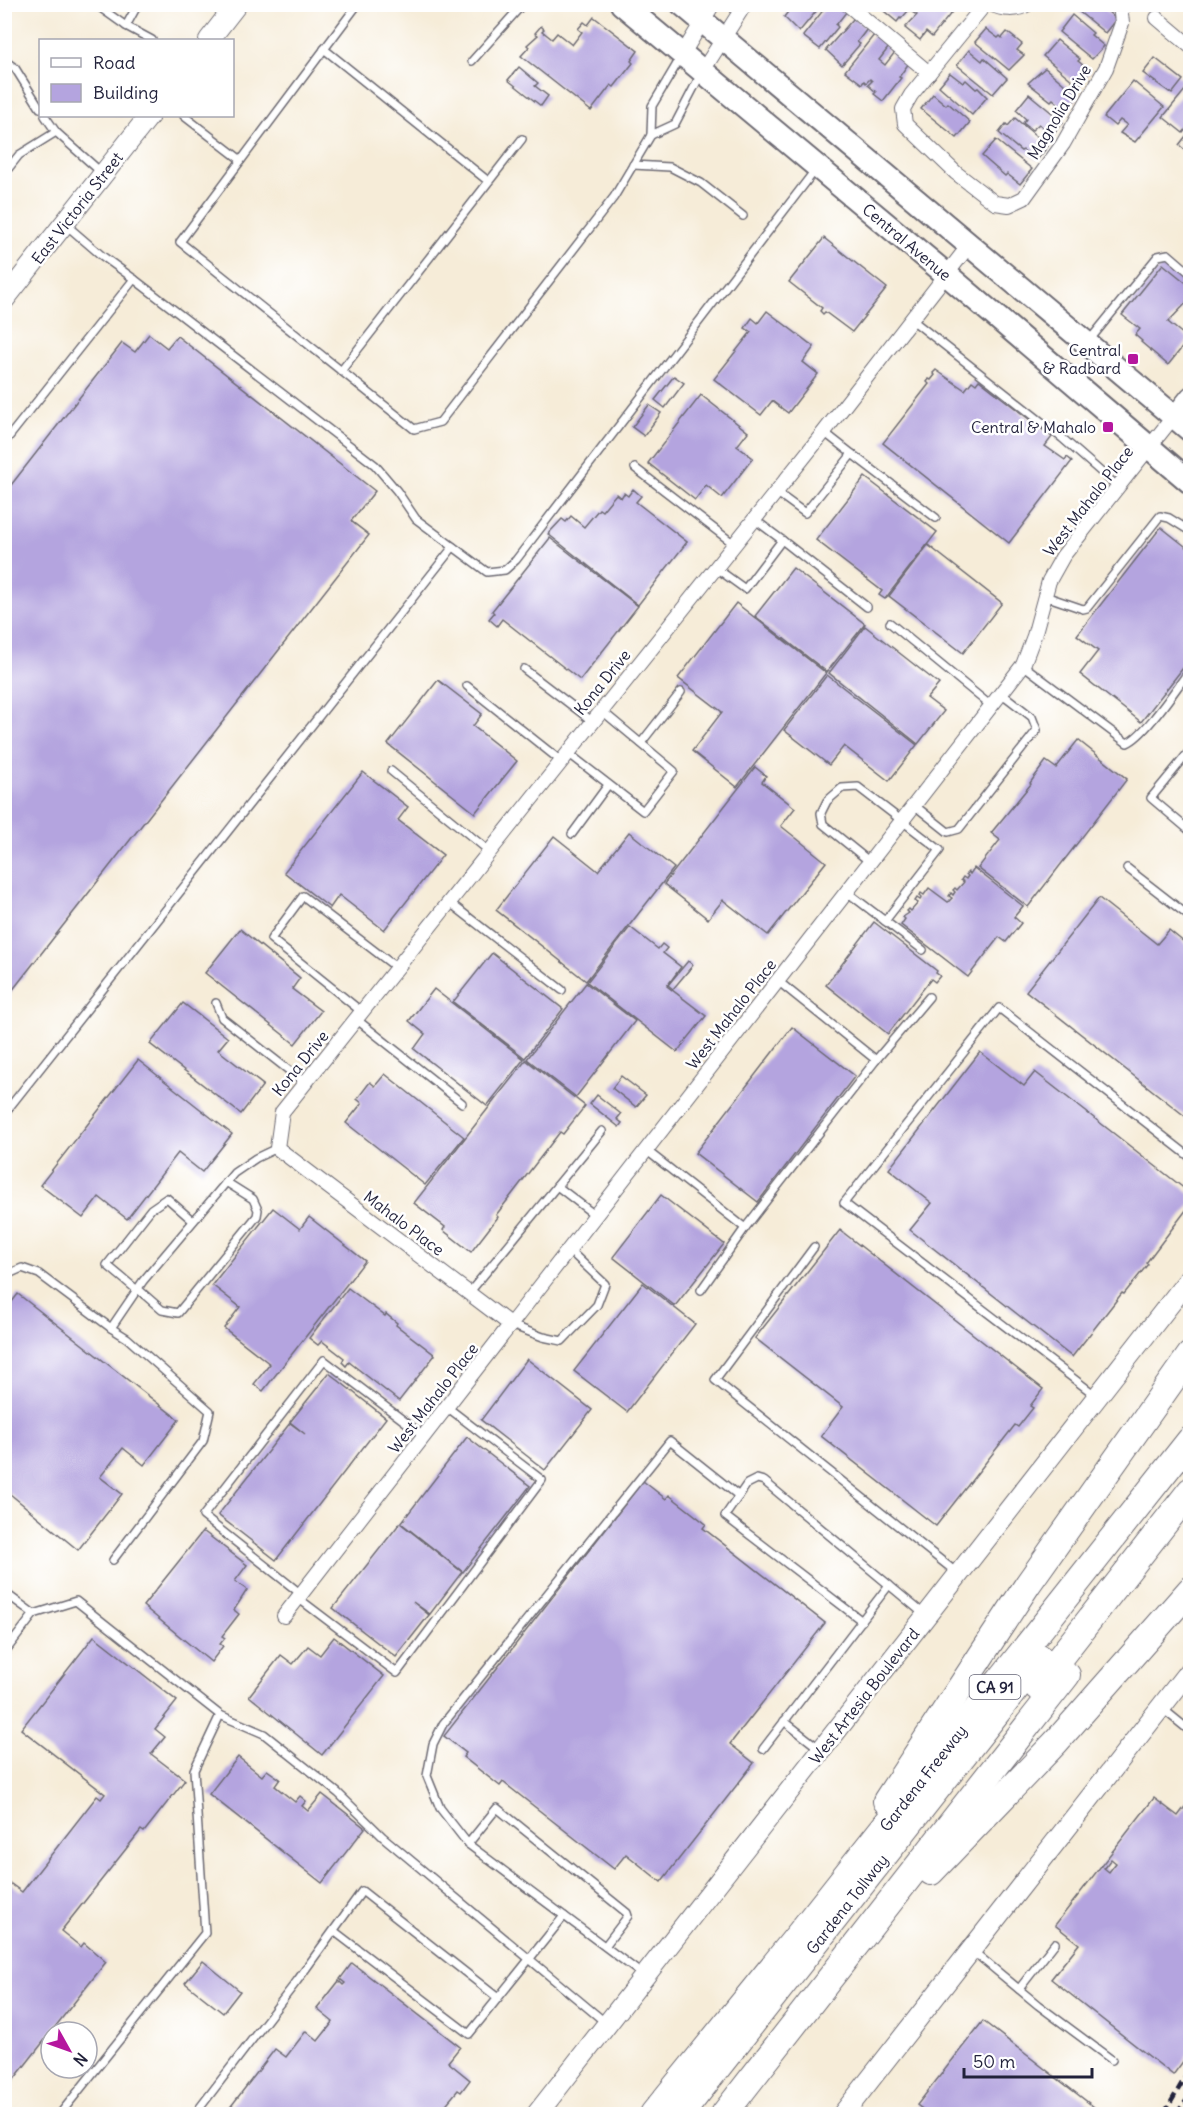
<svg xmlns="http://www.w3.org/2000/svg" width="1195" height="2119" font-family="Delius,sans-serif">
<style>
.building{fill:#b4a4df;fill-rule:evenodd}
.lines{fill:none;stroke-linecap:round;stroke-linejoin:round}
.service-casing{stroke:#6c6972;stroke-width:10}
.minor-casing{stroke:#6c6972;stroke-width:16}
.tertiary-casing{stroke:#6c6972;stroke-width:21}
.secondary-casing{stroke:#6c6972;stroke-width:22}
.primary-casing{stroke:#6c6972;stroke-width:26}
.motorway-casing{stroke:#6c6972;stroke-width:28}
.service{stroke:#fff;stroke-width:7}
.minor{stroke:#fff;stroke-width:14}
.tertiary{stroke:#fff;stroke-width:18}
.secondary{stroke:#fff;stroke-width:20}
.primary{stroke:#fff;stroke-width:22}
.motorway{stroke:#fff;stroke-width:26}
.rail{stroke:#22223b;stroke-width:4.5;stroke-dasharray:9 4.5;stroke-linecap:butt}
.poi-dot{fill:#b5179e;stroke:#fff;stroke-width:2}
.labels{text-anchor:middle;dominant-baseline:central;stroke-width:5;stroke-linejoin:round;paint-order:stroke}
.shield{fill:#fff;stroke:#646476;stroke-width:1.5}
.shield-label{font-size:15px;font-weight:bold;fill:#22223b}
.street-label{font-size:16px;fill:#22223b;stroke:#fff}
.poi-label{font-size:16px;fill:#22223b;stroke:#fff;text-anchor:end}
</style>
<rect width="100%" height="100%" fill="#fff"/>
<filter id="ink" filterUnits="userSpaceOnUse"><feTurbulence type="fractalNoise" baseFrequency=".0167" numOctaves="2"/><feDisplacementMap in="SourceGraphic" scale="12" xChannelSelector="R" yChannelSelector="G"/><feConvolveMatrix kernelMatrix="1 2 1 2 8 2 1 2 1" color-interpolation-filters="sRGB"/></filter>
<filter id="wash" filterUnits="userSpaceOnUse"><feTurbulence type="fractalNoise" baseFrequency=".008" numOctaves="4" result="noise"/><feDisplacementMap in="SourceGraphic" scale="24" xChannelSelector="R" yChannelSelector="G"/><feGaussianBlur stdDeviation="1.35" result="paint"/><feColorMatrix in="noise" values="0 0 0 0 0 0 0 0 0 0 0 0 0 0 0 0 0 1.4 0 .05"/><feComposite in="paint" operator="in"/></filter>
<g filter="url(#wash)">
<rect width="100%" height="100%" fill="#f6ecd8"/>
<g id="blocks">
<g class="building">
<path d="M794,4H818L816,7L818,9L799,32L784,17Z"/>
<path d="M828,4H838L847,11L836,25L838,27L820,49L803,36Z"/>
<path d="M889,4H950L952,6L949,10L952,12L932,37L926,32L920,40L905,28L917,15L909,10L901,19L900,18L897,22L884,11Z"/>
<path d="M1073,4H1104L1105,6L1104,8L1116,19L1105,33L1072,6Z"/>
<path d="M1072,15L1093,33L1091,35L1104,46L1092,59L1059,32Z"/>
<path d="M594,17L638,51L631,61L633,63L614,87L611,85L591,111L521,56L529,47L527,45L538,35L535,33L541,26L544,29L542,31L552,39L557,33L572,45L582,32L578,29L584,22L588,25Z"/>
<path d="M854,18L867,29L857,42L860,44L842,65L826,50Z"/>
<path d="M986,29L998,38L1000,36L1002,38L1007,32L1022,44L1017,50L1024,55L1009,70L975,42Z"/>
<path d="M874,35L889,47L879,60L885,65L895,52L909,63L899,77L901,78L883,101L874,94L876,92L868,85L872,81L870,79L866,83L864,81L862,84L845,71Z"/>
<path d="M1057,40L1080,59L1078,61L1090,71L1079,86L1043,56Z"/>
<path d="M969,50L982,61L984,58L1007,78L993,94L957,65Z"/>
<path d="M1155,58L1183,80L1172,94L1143,73Z"/>
<path d="M519,67L538,83L535,86L548,96L541,106L508,80Z"/>
<path d="M1045,68L1078,96L1066,110L1053,99L1051,101L1028,83Z"/>
<path d="M950,73L963,83L966,80L976,89L978,88L987,97L972,115L939,86Z"/>
<path d="M1133,81L1164,107L1135,142L1120,133L1127,125L1120,120L1115,126L1104,117Z"/>
<path d="M1190,84V124L1183,133L1163,117Z"/>
<path d="M933,94L946,105L948,103L970,122L957,138L921,109Z"/>
<path d="M1029,94L1063,122L1052,135L1039,124L1032,130L1023,123L1026,119L1016,110Z"/>
<path d="M1015,118L1048,146L1037,160L1023,150L1021,151L999,133L1006,124L1008,126Z"/>
<path d="M1190,131V154L1179,145Z"/>
<path d="M996,140L1032,169L1020,184L1007,174L1005,176L982,156Z"/>
<path d="M824,238L887,288L852,332L825,312L823,314L820,311L822,308L789,282Z"/>
<path d="M1163,264L1190,286V299L1168,322L1189,339L1168,365L1141,342L1142,341L1135,335L1140,329L1122,315Z"/>
<path d="M767,311L814,347L803,362L818,374L788,413L772,401L761,415L714,379L751,332L745,328L752,318L758,323Z"/>
<path d="M149,334L167,348L177,336L375,491L351,521L369,535L4,1001V494L122,343L135,352Z"/>
<path d="M936,370L965,390L972,381L976,384L979,380L1052,437L1045,446L1065,460L1067,457L1072,461L1009,543L883,443L929,384L927,382L929,379L931,380L935,375L933,373Z"/>
<path d="M674,376L684,383L665,408L655,400Z"/>
<path d="M701,395L748,432L737,446L753,458L722,498L706,485L695,500L648,463Z"/>
<path d="M649,405L661,413L644,436L632,427Z"/>
<path d="M865,477L937,532L885,599L879,595L882,591L816,540Z"/>
<path d="M633,489L641,496L636,502L687,542L638,605L548,534L562,519L566,522L571,516L584,527L599,509L602,511L616,494L621,498L624,493L628,496Z"/>
<path d="M1161,527L1190,550V659L1141,722L1080,674L1098,651L1077,635Z"/>
<path d="M550,538L638,606L580,680L502,619L497,626L489,619L494,613L492,611Z"/>
<path d="M928,545L1002,603L963,653L889,596Z"/>
<path d="M793,568L865,624L827,672L755,616Z"/>
<path d="M736,603L826,673L737,787L692,751L722,712L678,678Z"/>
<path d="M865,626L939,684L927,698L944,711L918,744L829,673Z"/>
<path d="M827,675L917,745L889,781L844,746L829,765L784,730Z"/>
<path d="M438,680L482,714L473,726L517,761L475,813L388,744Z"/>
<path d="M1078,740L1127,779L1028,907L978,868L1000,840L991,833L1031,784L1030,783L1046,761L1056,768Z"/>
<path d="M755,767L766,776L762,782L795,808L781,826L826,862L768,935L723,900L708,919L664,884Z"/>
<path d="M363,772L408,807L398,820L443,855L384,930L339,895L330,908L284,872Z"/>
<path d="M629,832L674,868L586,981L496,910L554,836L598,871Z"/>
<path d="M974,868L1023,906L1014,917L1021,923L1006,942L999,937L968,977L901,925L905,919L903,917L909,913L907,911L909,909L911,911L918,903L915,901L917,898L920,900L922,897L920,895L921,893L924,895L929,888L948,902L952,898L949,896L951,893L953,895L955,892L953,890L955,888L957,890L964,882L961,880L963,877L966,879L968,876L966,874L968,872L970,874Z"/>
<path d="M1099,898L1157,944L1169,930L1190,947V1120L1026,991Z"/>
<path d="M874,922L937,971L936,973L940,976L935,982L931,979L888,1034L826,985Z"/>
<path d="M630,927L658,949L662,944L667,948L663,953L681,967L667,986L706,1016L677,1052L587,982Z"/>
<path d="M240,929L300,978L292,989L321,1011L295,1044L205,973Z"/>
<path d="M492,953L563,1009L525,1058L453,1002Z"/>
<path d="M688,961L693,965L673,989L668,985Z"/>
<path d="M586,983L635,1021L576,1097L527,1059Z"/>
<path d="M434,989L524,1059L487,1106L414,1049L425,1034L409,1021Z"/>
<path d="M183,1003L228,1038L218,1050L263,1085L241,1114L150,1044Z"/>
<path d="M792,1027L855,1076L758,1202L695,1153Z"/>
<path d="M980,1052L1024,1086L1035,1072L1190,1193V1205L1146,1263L1148,1264L1124,1294L1122,1293L1072,1357L910,1230L932,1203L889,1169Z"/>
<path d="M138,1060L232,1134L202,1172L178,1153L127,1219L99,1197L83,1218L40,1185Z"/>
<path d="M526,1060L585,1106L563,1134L560,1132L496,1215L498,1217L471,1252L443,1230L445,1227L414,1203Z"/>
<path d="M385,1074L464,1137L425,1185L346,1123L362,1103L357,1099L370,1082L375,1086Z"/>
<path d="M621,1076L646,1095L636,1107L612,1088Z"/>
<path d="M597,1095L621,1114L617,1119L622,1123L619,1127L590,1104Z"/>
<path d="M661,1195L724,1244L675,1306L613,1257Z"/>
<path d="M273,1208L300,1229L309,1217L365,1261L263,1391L254,1384L270,1364L224,1328L240,1307L212,1285Z"/>
<path d="M840,1230L1043,1389L1030,1406L1033,1408L1018,1427L1015,1425L936,1526L821,1436L843,1407L755,1338Z"/>
<path d="M643,1283L695,1324L627,1412L574,1371Z"/>
<path d="M348,1288L385,1316L386,1314L397,1323L396,1325L435,1355L399,1401L349,1362L346,1366L342,1362L344,1358L322,1341L318,1345L309,1338Z"/>
<path d="M18,1294L179,1420L144,1465L123,1448L100,1477L122,1494L78,1550L4,1489V1312Z"/>
<path d="M527,1359L592,1410L545,1470L481,1420Z"/>
<path d="M329,1373L386,1418L276,1560L218,1515L290,1423L305,1434L290,1422Z"/>
<path d="M467,1437L530,1486L463,1572L401,1523Z"/>
<path d="M643,1481L666,1499L669,1495L706,1524L703,1528L825,1623L730,1744L754,1763L661,1882L626,1854L614,1869L503,1782L500,1786L463,1757L466,1753L444,1736Z"/>
<path d="M400,1523L462,1572L430,1614L413,1602L429,1615L396,1657L333,1608Z"/>
<path d="M203,1531L247,1565L235,1581L247,1590L234,1610L239,1614L222,1636L225,1638L220,1644L223,1646L211,1662L143,1606Z"/>
<path d="M94,1636L177,1701L155,1729L165,1737L151,1754L185,1780L144,1832L141,1830L61,1931L81,1947L84,1943L106,1962L4,2092V1879L22,1892L97,1796L101,1799L105,1794L21,1729Z"/>
<path d="M334,1637L384,1676L322,1755L249,1696L281,1655L293,1664L308,1646L320,1655Z"/>
<path d="M238,1757L262,1776L267,1770L280,1779L275,1786L295,1802L300,1796L306,1801L302,1806L308,1811L322,1794L365,1828L322,1883L209,1794Z"/>
<path d="M1154,1798L1178,1816L1190,1800V2052L1173,2075L1051,1979L1079,1944L1055,1925ZM1111,1859L1116,1863L1109,1872L1104,1868Z"/>
<path d="M203,1961L240,1991L223,2013L185,1983Z"/>
<path d="M352,1963L460,2047L448,2062L470,2080L461,2092L458,2090L438,2114H225L275,2049L286,2057L306,2031L318,2041L333,2022L317,2009L339,1981L343,1985L345,1983L340,1979Z"/>
<path d="M983,2021L1103,2114H929L917,2105Z"/>
</g>
</g>
</g>
<g filter="url(#ink)">
<use href="#blocks" fill-opacity="0" stroke="#6c6972" stroke-width="1.5"/>
<g class="lines">
<g class="service-casing">
<g id="service">
<path d="M95,4L126,26"/>
<path d="M138,4L126,26L152,40"/>
<path d="M358,4L180,242L414,429L440,422L614,197L651,135"/>
<path d="M324,49L488,181"/>
<path d="M681,57L652,106L651,135L675,124L701,74"/>
<path d="M4,60L15,68L40,108"/>
<path d="M472,61L523,4"/>
<path d="M45,116L56,132L102,173"/>
<path d="M184,116L241,160"/>
<path d="M633,165L670,167L701,183L743,216"/>
<path d="M4,174L19,155L56,132"/>
<path d="M134,279L375,465L397,491L416,519L487,572L505,570L516,560L816,169"/>
<path d="M911,319L1062,438L1117,486"/>
<path d="M1088,342L1158,256L1168,254L1190,273"/>
<path d="M341,371L522,139"/>
<path d="M4,443L134,279L101,255L65,224"/>
<path d="M852,454L936,518"/>
<path d="M635,468L734,544"/>
<path d="M776,492L805,513L852,454L824,432"/>
<path d="M782,540L867,607"/>
<path d="M716,568L745,589L782,540L754,519"/>
<path d="M1045,596L1083,609L1087,608L1160,516L1169,518L1190,531"/>
<path d="M890,623L991,706"/>
<path d="M1023,665L1127,743C1145,736 1177,687 1190,670"/>
<path d="M524,669L592,721"/>
<path d="M467,686L561,761"/>
<path d="M1190,721L1189,724L1190,730"/>
<path d="M641,743L681,692"/>
<path d="M567,752L643,811L674,771L601,710"/>
<path d="M1190,755L1188,753L1151,798L1190,831"/>
<path d="M391,771L489,851"/>
<path d="M914,805L948,832L959,829L1037,730L1032,717L1001,693"/>
<path d="M572,834L608,785"/>
<path d="M1127,868L1190,917"/>
<path d="M847,892L885,921L940,850L858,787L842,788L827,801L821,813L823,824L870,862"/>
<path d="M449,902L562,990"/>
<path d="M885,921L923,950"/>
<path d="M216,1003L222,1018L305,1083"/>
<path d="M362,1012L271,939L303,896L397,968"/>
<path d="M356,1019L462,1103"/>
<path d="M876,1060L929,997"/>
<path d="M4,1114L453,547"/>
<path d="M646,1150L745,1228L876,1060L778,981"/>
<path d="M557,1186L596,1216"/>
<path d="M814,1247L715,1380L957,1573"/>
<path d="M4,1276L22,1268L39,1274L111,1328L143,1281L234,1173L256,1158L277,1148"/>
<path d="M138,1289L162,1310L178,1313L257,1216L258,1210L253,1199L226,1182"/>
<path d="M137,1290L107,1265L151,1209L167,1198L193,1221"/>
<path d="M701,1290L745,1228"/>
<path d="M469,1293L602,1131"/>
<path d="M511,1325L543,1337L562,1341L597,1305L605,1284L569,1250"/>
<path d="M111,1328L127,1338L210,1411L203,1441L113,1560"/>
<path d="M1095,1395L844,1203L999,1008L1190,1157"/>
<path d="M4,1592L34,1614L4,1653"/>
<path d="M301,1594L203,1516L324,1360L424,1436"/>
<path d="M298,1598L397,1673L542,1480L447,1407"/>
<path d="M34,1614L76,1601L220,1715L194,1770L205,1933L60,2114"/>
<path d="M862,1621L725,1516L747,1484L757,1479L764,1481L925,1615"/>
<path d="M1163,1709L1190,1731"/>
<path d="M220,1715L264,1734L338,1793L383,1837L606,2023"/>
<path d="M784,1721L820,1749"/>
<path d="M763,1749L889,1585"/>
<path d="M468,1844L497,1808L627,1913L628,1916L605,1946"/>
<path d="M334,1931L469,2034L564,1916"/>
<path d="M974,1952L1038,2005L1112,2060"/>
<path d="M643,1975L468,1844L440,1808L427,1776L433,1744L443,1724L670,1441L739,1496"/>
<path d="M1019,1989L1055,1943"/>
<path d="M195,2114L297,1981L362,1891L498,1998"/>
</g>
</g>
<g class="minor-casing">
<g id="minor">
<path d="M847,4L929,73"/>
<path d="M985,4L911,95L903,109L905,124L956,173L995,203L1009,205L1024,198L1063,144L1106,68L1122,23L1120,4"/>
<path d="M991,4C1002,10 1017,11 1028,4"/>
<path d="M1157,18L1190,46"/>
<path d="M682,55L713,4"/>
<path d="M702,72L745,4"/>
<path d="M511,1325L277,1148L282,1112L824,432L970,244"/>
<path d="M284,1616L1023,665L1034,636L1049,581L1063,556L1174,416"/>
</g>
</g>
<g class="tertiary-casing">
<path id="tertiary" d="M1174,416L1190,396"/>
</g>
<g class="secondary-casing">
<g id="secondary">
<path d="M209,40L237,4"/>
<path d="M4,300L149,116"/>
<path d="M537,2114L1190,1278"/>
<path d="M843,2114L1190,1670"/>
</g>
</g>
<g class="primary-casing">
<g id="primary">
<path d="M622,4L946,274L1190,482"/>
<path d="M682,4L1190,430"/>
</g>
</g>
<g class="motorway-casing">
<g id="motorway">
<path d="M1037,1687L1190,1491"/>
<path d="M886,1801L1028,1584L1190,1355"/>
<path d="M931,1872L1056,1742L1190,1590"/>
<path d="M653,2114L799,1934L1190,1440"/>
<path d="M681,2114L1040,1658"/>
<path d="M724,2114L1067,1675"/>
</g>
</g>
<use href="#service" class="service"/>
<use href="#minor" class="minor"/>
<use href="#tertiary" class="tertiary"/>
<use href="#secondary" class="secondary"/>
<use href="#primary" class="primary"/>
<use href="#motorway" class="motorway"/>
<g class="rail">
<path d="M1164,2114L1190,2069"/>
<path d="M1176,2114L1190,2096"/>
</g>
</g>
</g>
<g class="poi-dot">
<rect x="1127" y="353" width="12" height="12" rx="3"/>
<rect x="1102" y="421" width="12" height="12" rx="3"/>
</g>
<g class="labels">
<rect class="shield" x="969.5" y="1675" width="51" height="24" rx="4.5"/>
<g class="shield-label">
<text x="995" y="1687">CA 91</text>
</g>
<g class="street-label">
<text transform="translate(1059 112) rotate(-59)">Magnolia Drive</text>
<text transform="translate(77 208) rotate(-52)">East Victoria Street</text>
<text transform="translate(907 242) rotate(40)">Central Avenue</text>
<text transform="translate(1088 501) rotate(-52)">West Mahalo Place</text>
<text transform="translate(602 682) rotate(-51)">Kona Drive</text>
<text transform="translate(731 1014) rotate(-52)">West Mahalo Place</text>
<text transform="translate(300 1063) rotate(-51)">Kona Drive</text>
<text transform="translate(404 1223) rotate(37)">Mahalo Place</text>
<text transform="translate(433 1398) rotate(-52)">West Mahalo Place</text>
<text transform="translate(864 1696) rotate(-52)">West Artesia Boulevard</text>
<text transform="translate(923 1778) rotate(-52)">Gardena Freeway</text>
<text transform="translate(847 1904) rotate(-52)">Gardena Tollway</text>
</g>
<g class="poi-label">
<text x="1121" y="350">Central<tspan x="1121" dy="18">&amp; Radbard</tspan></text>
<text x="1096" y="427">Central &amp; Mahalo</text>
</g>
</g>
<rect width="1195" height="2119" fill="none" stroke="#fff" stroke-width="24"/>
<rect x="39" y="39" width="195" height="78" fill="#ffffff" stroke="#a7a7b1" stroke-width="1.5"/>
<rect x="51" y="58" width="30" height="9" fill="#ffffff" stroke="#a7a7b1" stroke-width="1.5"/>
<text x="93" y="69" font-size="18" fill="#22223b">Road</text>
<rect x="51" y="84" width="30" height="18" fill="#b4a4df" stroke="#a7a7b1" stroke-width="1.5"/>
<text x="93" y="99" font-size="18" fill="#22223b">Building</text>
<g transform="translate(69 2050) rotate(130)"><circle r="28" fill="#ffffff" stroke="#a7a7b1" stroke-width="1.5"/>
<path d="M0-4.5L10 22L0 15L-10 22Z" fill="#b5179e"/>
<text y="-9" font-size="16" font-weight="bold" text-anchor="middle" fill="#22223b">N</text>
</g>
<path d="M964 2068v9h128v-9" fill="none" stroke="#22223b" stroke-width="3"/>
<text x="973" y="2068" font-size="18" fill="#22223b" stroke="#ffffff" stroke-width="4.5" paint-order="stroke">50 m</text>
</svg>
